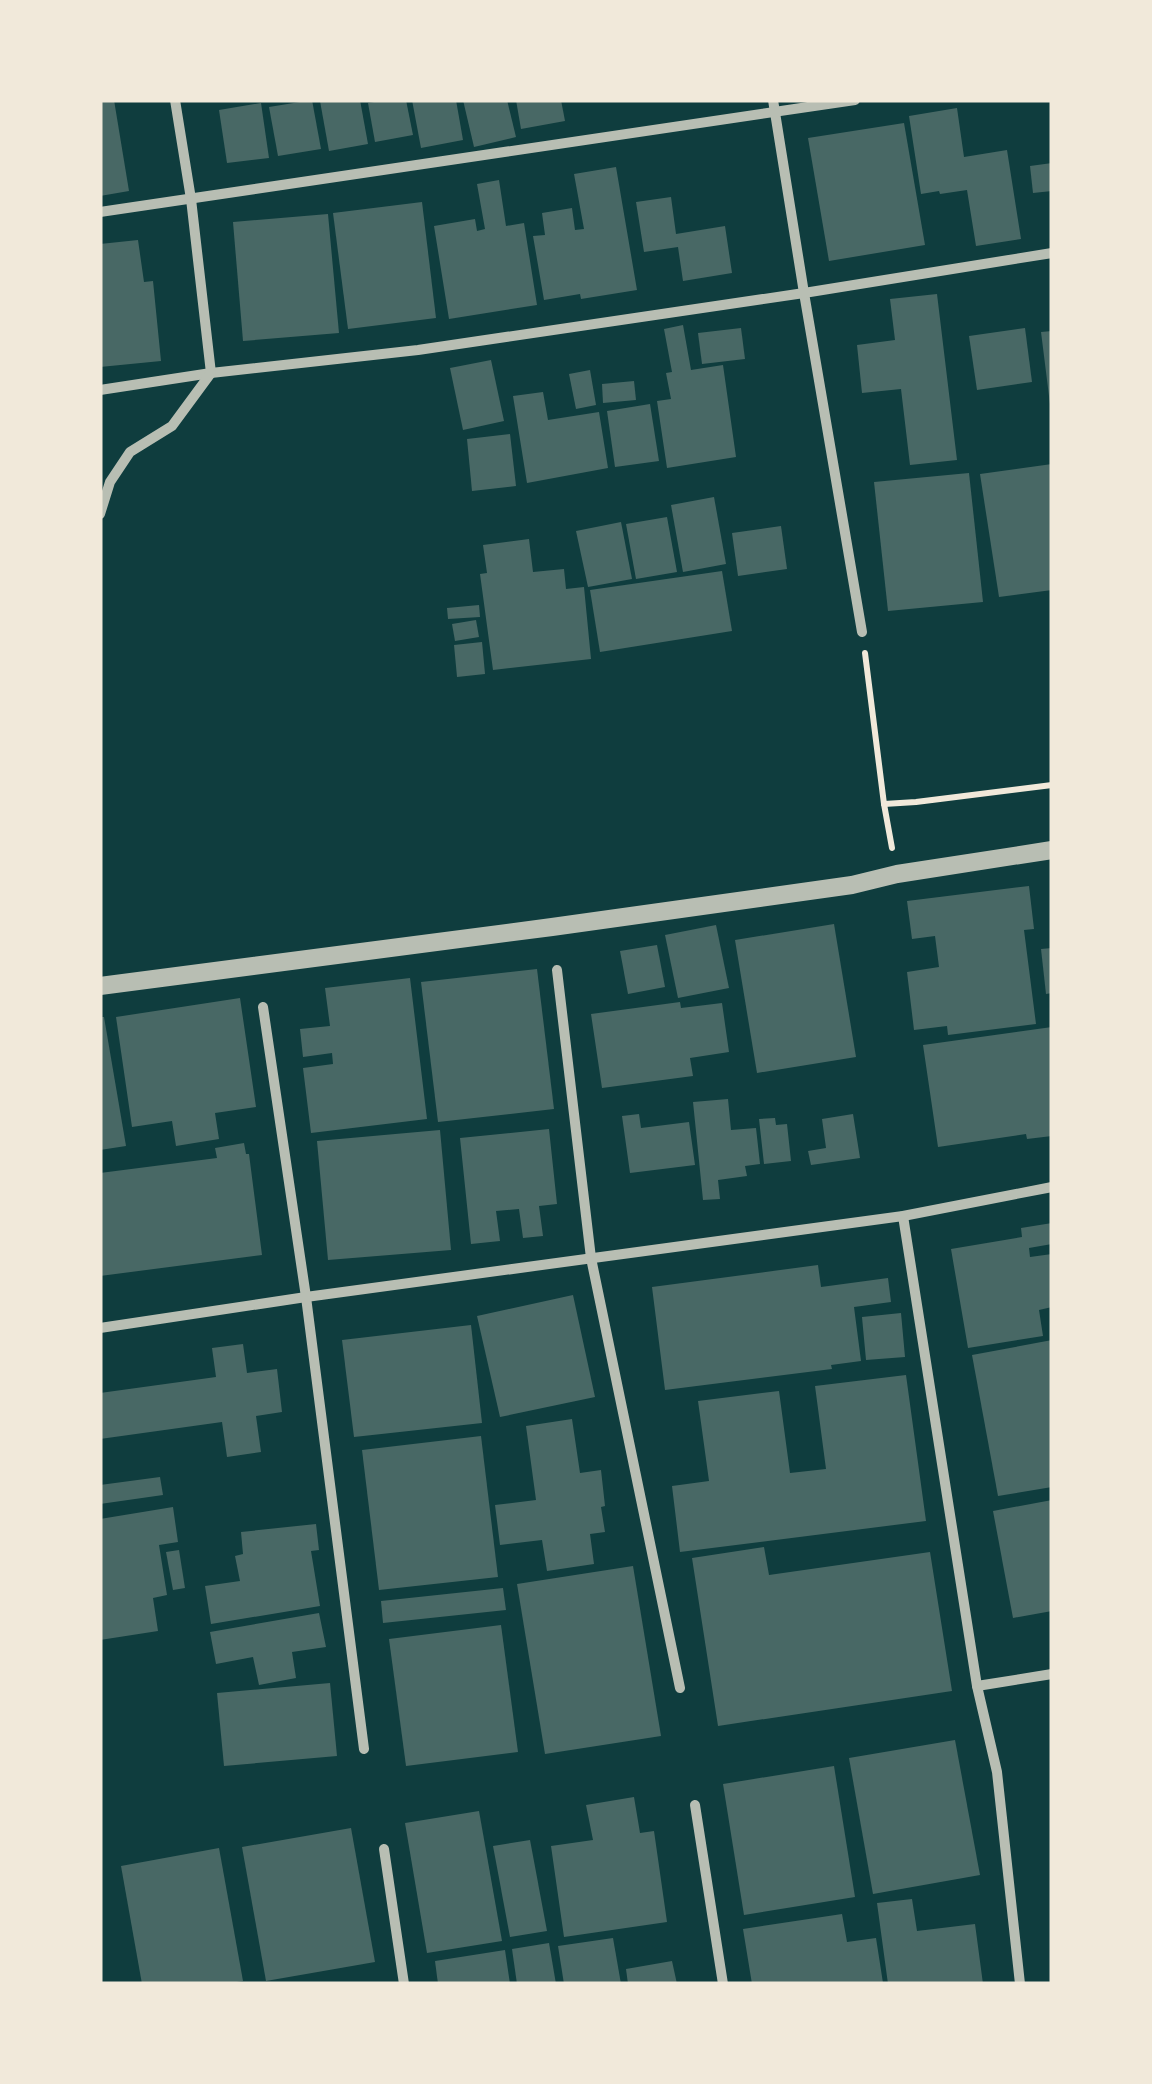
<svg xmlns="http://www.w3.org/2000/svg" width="1152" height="2084" font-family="Cabin,sans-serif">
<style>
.building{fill:#486865}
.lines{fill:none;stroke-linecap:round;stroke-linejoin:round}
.path{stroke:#f1e9da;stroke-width:6}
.minor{stroke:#b8beb3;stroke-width:10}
.tertiary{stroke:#b8beb3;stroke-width:18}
</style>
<rect width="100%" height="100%" fill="#0f3d3e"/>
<g class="building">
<path d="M114,100L129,191L100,196V102Z"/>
<path d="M312,100L321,149L278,156L269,107Z"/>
<path d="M328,100H360L368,144L329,151L320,101Z"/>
<path d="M386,100H406L413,135L375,142L368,103Z"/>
<path d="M412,100H456L463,140L421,148Z"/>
<path d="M463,100H507L516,137L474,147Z"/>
<path d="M516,100H561L565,121L521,129Z"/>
<path d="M261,103L269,158L227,163L219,110Z"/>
<path d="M957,108L964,157L1007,150L1021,239L976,246L967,190L940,194L939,191L921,194L909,116Z"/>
<path d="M904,123L925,245L829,261L808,138Z"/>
<path d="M1052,163V191L1033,193L1030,166Z"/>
<path d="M616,167L637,290L581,299L580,294L544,300L533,236L545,235L542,213L572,208L575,230L584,229L574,174Z"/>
<path d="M499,180L506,226L524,223L537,305L449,319L434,226L475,219L477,231L485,229L477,184Z"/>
<path d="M671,197L676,234L725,226L732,273L683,281L678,247L644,252L636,202Z"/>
<path d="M422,202L436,318L348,329L333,213Z"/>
<path d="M328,214L339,333L243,341L233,222Z"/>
<path d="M138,240L144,282L153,281L161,361L100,367V244Z"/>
<path d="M937,294L957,460L910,465L901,389L862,393L857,345L895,340L890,299Z"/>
<path d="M683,325L691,370L723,365L736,457L667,468L657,401L671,399L666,373L672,372L664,329Z"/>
<path d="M741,328L745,359L702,364L698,333Z"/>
<path d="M1025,328L1032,382L977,390L969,336Z"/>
<path d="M1052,331V404H1050L1041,332Z"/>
<path d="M491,360L504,421L463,430L450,368Z"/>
<path d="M590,370L596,405L576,409L569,374Z"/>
<path d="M634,381L636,400L603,403L602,384Z"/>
<path d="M543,392L548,420L599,412L608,468L527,483L513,396Z"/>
<path d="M650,404L659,461L615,467L607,411Z"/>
<path d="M510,434L516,486L472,491L467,439Z"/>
<path d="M1052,464V590L999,597L980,474Z"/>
<path d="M969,473L983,602L888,611L874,482Z"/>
<path d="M714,497L726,564L683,572L671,505Z"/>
<path d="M667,517L677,572L636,579L626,524Z"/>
<path d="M621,522L632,579L588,587L576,531Z"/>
<path d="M781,526L787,569L738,576L732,533Z"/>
<path d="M529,539L533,572L564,569L566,589L584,587L591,659L493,670L480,574L487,573L483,545Z"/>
<path d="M722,571L732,631L600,652L590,590Z"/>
<path d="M479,605L480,617L448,619L447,608Z"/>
<path d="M476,620L479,637L455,641L452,624Z"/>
<path d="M482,642L485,674L457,677L454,645Z"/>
<path d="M1029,886L1034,929L1024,930L1036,1024L948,1035L947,1026L914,1030L907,972L939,967L935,936L912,939L907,901Z"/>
<path d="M834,924L856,1057L757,1073L735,940Z"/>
<path d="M716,925L729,988L678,998L665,935Z"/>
<path d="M657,945L665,987L628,994L620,951Z"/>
<path d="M1052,948V993L1046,994L1041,949Z"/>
<path d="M537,969L554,1109L438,1122L421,982Z"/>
<path d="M410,978L427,1119L311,1133L303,1068L333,1064L332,1053L303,1057L300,1029L330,1026L325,988Z"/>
<path d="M240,998L256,1107L215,1113L219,1139L176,1146L172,1121L132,1127L116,1017Z"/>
<path d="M680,1002L681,1008L722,1003L729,1052L690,1058L693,1076L602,1088L591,1014Z"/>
<path d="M100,1017H104L126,1146L100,1150Z"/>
<path d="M1052,1027V1136L1027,1139L1026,1134L938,1147L923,1045Z"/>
<path d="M728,1099L731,1130L756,1128L760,1164L745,1166L747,1176L718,1180L720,1199L703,1200L693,1102Z"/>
<path d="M639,1114L641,1128L689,1122L695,1165L630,1173L622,1116Z"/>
<path d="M853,1114L860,1158L811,1165L808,1151L826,1148L822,1119Z"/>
<path d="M775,1118L776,1125L787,1124L791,1161L764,1164L759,1119Z"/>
<path d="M549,1129L557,1204L539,1206L543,1236L523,1238L519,1209L496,1211L500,1241L471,1244L460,1138Z"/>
<path d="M440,1130L451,1250L328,1260L317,1141Z"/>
<path d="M244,1143L246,1154H249L262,1255L100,1276V1173L217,1158L215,1148Z"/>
<path d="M1052,1223V1244L1029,1248L1030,1257L1052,1254V1307L1039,1310L1043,1336L968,1348L951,1249L1022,1237L1021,1228Z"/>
<path d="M818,1265L821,1287L888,1278L891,1302L854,1307L861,1361L831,1365L832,1369L665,1390L652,1287Z"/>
<path d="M573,1295L595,1397L500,1417L477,1316Z"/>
<path d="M901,1313L905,1357L866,1360L862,1317Z"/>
<path d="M471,1325L482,1423L354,1437L342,1340Z"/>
<path d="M1052,1340V1487L998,1496L972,1355Z"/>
<path d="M243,1344L247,1373L277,1369L282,1412L256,1416L261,1452L227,1457L222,1422L100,1439V1393L216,1377L212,1348Z"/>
<path d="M906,1375L926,1521L680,1552L672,1486L709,1481L698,1401L779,1391L790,1473L826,1469L815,1386Z"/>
<path d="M572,1419L580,1473L601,1470L605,1506L601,1507L605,1532L590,1534L594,1564L547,1571L542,1540L500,1545L495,1505L536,1500L526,1426Z"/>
<path d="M481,1436L498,1577L379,1590L362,1450Z"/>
<path d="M160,1477L163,1495L100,1504V1485Z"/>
<path d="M1052,1500V1611L1013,1618L993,1511Z"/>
<path d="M173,1507L178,1542L159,1545L167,1595L153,1598L158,1631L100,1640V1519Z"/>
<path d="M316,1524L319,1550L311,1551L320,1606L211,1624L205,1586L240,1581L235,1556L243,1554L241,1532Z"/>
<path d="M764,1547L769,1575L930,1552L952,1691L718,1726L692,1558Z"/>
<path d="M179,1550L185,1588L173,1590L166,1552Z"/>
<path d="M633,1566L661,1736L545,1754L517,1584Z"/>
<path d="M503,1588L506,1610L383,1623L381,1601Z"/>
<path d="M319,1613L326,1647L292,1652L296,1678L259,1685L253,1657L216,1664L210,1632Z"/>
<path d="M501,1625L518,1752L406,1766L389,1639Z"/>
<path d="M330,1683L337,1756L224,1766L217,1693Z"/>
<path d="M955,1740L980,1875L873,1894L849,1758Z"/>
<path d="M834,1766L855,1897L744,1915L723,1784Z"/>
<path d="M634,1797L640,1833L654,1831L667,1922L564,1937L551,1846L593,1840L586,1805Z"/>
<path d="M479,1811L502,1941L427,1953L405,1823Z"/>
<path d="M351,1828L375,1962L266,1981L242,1847Z"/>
<path d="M530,1840L547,1931L510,1937L493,1846Z"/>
<path d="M219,1848L243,1981L224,1984H142L121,1866Z"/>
<path d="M912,1899L917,1931L975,1924L983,1984H888L877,1903Z"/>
<path d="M842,1914L847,1942L876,1938L883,1983L752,1984L743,1929Z"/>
<path d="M613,1938L621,1984H564L558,1946Z"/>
<path d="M549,1943L556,1984H517L512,1949Z"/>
<path d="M505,1950L510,1984H438L435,1961Z"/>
<path d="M672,1961L677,1984H628L626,1969Z"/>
</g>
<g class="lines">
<g class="path">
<path d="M865,653L884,804L892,848"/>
<path d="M884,804L916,802L1052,785"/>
</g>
<g class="minor">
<path d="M773,100L804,293L862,632"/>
<path d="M100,212L855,100"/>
<path d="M100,390L211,373L418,350L804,293L1052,253"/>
<path d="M100,514L110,482L130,452L172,426L211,373L191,199L175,100"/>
<path d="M557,970L591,1258L680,1688"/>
<path d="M263,1007L306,1297L364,1749"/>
<path d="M903,1216L977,1686L997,1772L1020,1984"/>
<path d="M100,1328L306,1297L903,1216L1052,1187"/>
<path d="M977,1686L1052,1674"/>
<path d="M695,1805L723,1984"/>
<path d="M384,1849L404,1984"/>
</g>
<path class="tertiary" d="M100,986L552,927L852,885L897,874L1052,850"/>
</g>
<rect width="1152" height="2084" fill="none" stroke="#f1e9da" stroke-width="205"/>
</svg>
